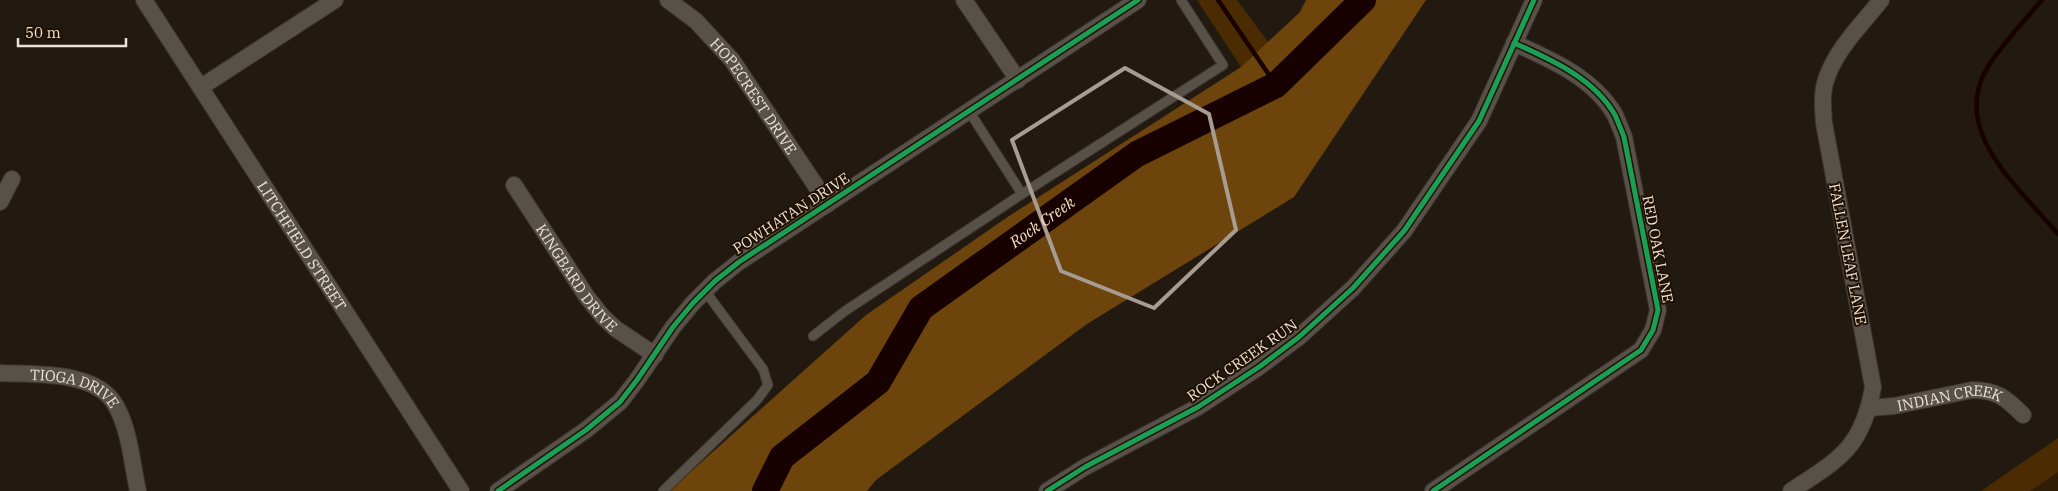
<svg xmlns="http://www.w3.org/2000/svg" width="2058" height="491" font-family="'IBM Plex Serif',serif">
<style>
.built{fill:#301d06}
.green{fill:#4b2c02}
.forest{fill:#6c440c}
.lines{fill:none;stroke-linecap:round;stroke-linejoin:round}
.stream{stroke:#170201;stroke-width:4.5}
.river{stroke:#170201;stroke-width:26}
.lane-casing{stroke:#3d352e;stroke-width:11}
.street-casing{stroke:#3d352e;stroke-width:18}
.lane{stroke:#585149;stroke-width:9}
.street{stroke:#585149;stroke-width:16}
.cycleway-casing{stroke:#201102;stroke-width:8}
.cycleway{stroke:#1a9f57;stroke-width:5}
.marked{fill:none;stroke:#a69c91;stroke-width:4;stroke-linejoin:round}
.labels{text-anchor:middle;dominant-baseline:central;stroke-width:4;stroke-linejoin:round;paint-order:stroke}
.street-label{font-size:15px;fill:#ede2d7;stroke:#201102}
.water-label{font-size:16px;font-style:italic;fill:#f9ddbf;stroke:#201102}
</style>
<rect width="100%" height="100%" fill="#221910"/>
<path class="built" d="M2058,472V491H2030Z"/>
<g class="green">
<path d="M1197,0H1237L1268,42L1241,67Z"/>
<path d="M2058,438V472L2030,491H1981Z"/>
</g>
<path class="forest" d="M1306,0H1426L1294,197L1087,324L876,480L867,491H669L866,315L1009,216L1241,67L1300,12Z"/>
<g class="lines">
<g class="stream">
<path d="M1218,0L1276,85"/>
<path d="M2042,0C2024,21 2004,42 1989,65C1947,130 2020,188 2058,234"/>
</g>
<path class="river" id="s1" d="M765,491L782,457L878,382L921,308L1137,154L1276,85L1363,0"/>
<g class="lane-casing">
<g id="lane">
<path d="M969,111L1022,194"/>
<path d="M813,336L845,311L1022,194L1223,65L1181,0"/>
<path d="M663,491L757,400L768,385L763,369L705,291"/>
</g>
</g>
<g class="street-casing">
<g id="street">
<path id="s2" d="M144,0L461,491"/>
<path id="s3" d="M668,0L696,21L732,60L828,204"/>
<path d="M964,0L1018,80"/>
<path d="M201,87L335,0"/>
<path id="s4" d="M514,185L587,297L603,317L616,329L655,355"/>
<path d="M0,202L12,179"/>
<path id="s5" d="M0,373C35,375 97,370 116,406C130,431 132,464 138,491"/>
<path id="s6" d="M1869,408L1894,406L1972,390C1997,390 2006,398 2023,415"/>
<path d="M498,491L586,430L620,402L637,380L673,327L693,303L715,281L739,262L1138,0"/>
<path d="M1047,491L1085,467L1198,407L1259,367L1299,337L1353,288L1404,231L1479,121L1534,0"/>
<path d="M1433,491L1641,350L1653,330L1658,310L1624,137C1621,129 1618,122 1615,115C1594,78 1550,59 1514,43"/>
<path d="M1791,491C1839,459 1862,449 1873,387L1824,123C1823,108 1821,92 1827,77C1837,48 1863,23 1881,0"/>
</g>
</g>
<use href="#lane" class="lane"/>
<use href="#street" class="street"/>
<g class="cycleway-casing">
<g id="cycleway">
<path d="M498,491L586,430L620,402L637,380L673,327L693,303L715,281L739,262L1138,0"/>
<path d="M1047,491L1085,467L1198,407L1259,367L1299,337L1353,288L1404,231L1479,121L1534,0"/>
<path d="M1433,491L1641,350L1653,330L1658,310L1624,137C1621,129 1618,122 1615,115C1594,78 1550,59 1514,43"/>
</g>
</g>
<use href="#cycleway" class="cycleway"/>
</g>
<path class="marked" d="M1125,68L1209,114L1236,230L1154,308L1061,271L1012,140Z"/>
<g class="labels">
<g class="street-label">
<text stroke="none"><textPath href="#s3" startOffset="130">HOPECREST DRIVE</textPath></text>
<text transform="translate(791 213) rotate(-33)">POWHATAN DRIVE</text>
<text stroke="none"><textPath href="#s2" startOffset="292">LITCHFIELD STREET</textPath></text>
<text transform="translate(1658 249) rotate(79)">RED OAK LANE</text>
<text transform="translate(1848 254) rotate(79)">FALLEN LEAF LANE</text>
<text stroke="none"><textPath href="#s4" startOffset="112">KINGBARD DRIVE</textPath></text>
<text transform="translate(1242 360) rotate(-35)">ROCK CREEK RUN</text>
<text stroke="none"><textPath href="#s5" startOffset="78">TIOGA DRIVE</textPath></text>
<text stroke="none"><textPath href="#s6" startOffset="82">INDIAN CREEK</textPath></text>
</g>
<g class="water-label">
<text stroke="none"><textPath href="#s1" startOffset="394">Rock Creek</textPath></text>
</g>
</g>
<path d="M18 38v8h108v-8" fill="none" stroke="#ede2d7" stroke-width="2.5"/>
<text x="25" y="38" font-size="15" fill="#ede2d7" stroke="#201102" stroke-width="4" paint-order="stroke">50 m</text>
</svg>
